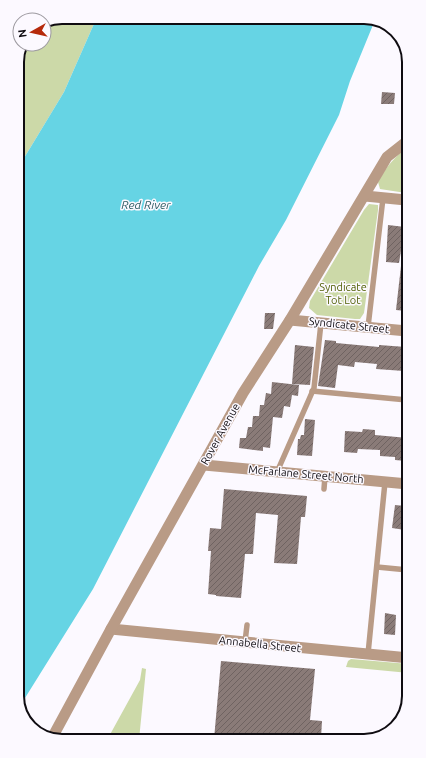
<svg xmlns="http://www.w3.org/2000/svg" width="426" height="758" font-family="Ubuntu,sans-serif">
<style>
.green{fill:#ccd9a8}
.water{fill:#66d4e4}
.building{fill:url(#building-hatch)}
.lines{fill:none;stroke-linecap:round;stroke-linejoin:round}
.path{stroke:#a9a6ac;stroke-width:2;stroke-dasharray:2 2;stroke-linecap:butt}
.lane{stroke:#b99b86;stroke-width:5.5}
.street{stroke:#b99b86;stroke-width:11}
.labels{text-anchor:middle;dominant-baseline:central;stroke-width:3;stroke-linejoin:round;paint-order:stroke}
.park-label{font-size:11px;fill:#516005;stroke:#fcf9ff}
.street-label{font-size:11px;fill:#0f0c11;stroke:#fcf9ff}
.water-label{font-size:12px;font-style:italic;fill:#2f5f66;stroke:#fcf9ff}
.rim{fill:none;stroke:#0f0c11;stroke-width:2}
</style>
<defs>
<pattern id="building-hatch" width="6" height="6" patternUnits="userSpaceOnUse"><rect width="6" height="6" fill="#8a7b78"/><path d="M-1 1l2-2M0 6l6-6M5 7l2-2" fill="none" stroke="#6f6361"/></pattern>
</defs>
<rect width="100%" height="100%" fill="#fcf9ff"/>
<g class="green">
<path d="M62,17H97L64,92L18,168L17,59L24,44H44V24Z"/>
<path d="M406,148V193L380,189L378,182C385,168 394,158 406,148Z"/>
<path d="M369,204L378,205V210L364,313L360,319H355L317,315L309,308L310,301L364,210Z"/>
<path d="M351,659L409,664V673L346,667L348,661Z"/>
<path d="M142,668L146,669L139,740H107L140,680Z"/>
</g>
<path class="water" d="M97,17H367L375,20L350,81L339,115L286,220L259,266L93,589L20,706L18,168L64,92Z"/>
<g class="building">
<path d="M382,92L395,93L394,104H381Z"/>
<path d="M388,225L405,227L399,263L386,262Z"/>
<path d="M401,266H407L406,311L396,310Z"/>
<path d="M265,313H275L273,329H264Z"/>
<path d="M325,340L336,341V343L379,347V345L406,347L404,371L376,369L377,364L355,362L354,367L338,365L335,388L318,386Z"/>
<path d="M295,345L314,347L310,385L292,384Z"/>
<path d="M272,382L299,385L298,396L292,395L290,407L284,406L282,418L273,417L270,448L263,447V451L239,448L240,438H246L248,427H252L253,416H259L260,405H264L266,393L271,394Z"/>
<path d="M305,419L315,420L312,456L297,455L298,439H300L301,435H304Z"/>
<path d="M363,429L375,430V435L408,438L406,461L395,460V457L380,456V450L358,449L357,453L344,452L345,431L362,432Z"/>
<path d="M224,489L307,496L305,517H301L297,564L274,563L278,515L256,513L253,554H245L241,598L216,596V595L208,594L211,551H208L210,528L221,529Z"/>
<path d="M395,505L405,506V530L392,528Z"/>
<path d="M385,613L396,615L395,635L384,634Z"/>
<path d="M221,661L315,669L310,720L322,721L321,738L214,739Z"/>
</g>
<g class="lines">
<path class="path" d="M21,714L44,731"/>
<g class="lane">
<path d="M368,327L383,198"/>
<path d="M312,391L407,400"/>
<path d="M277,472L314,388L321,323"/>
<path d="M324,489L325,476"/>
<path d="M377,567L408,570"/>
<path d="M245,642L247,625"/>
<path d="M368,654L385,482"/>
</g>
<g class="street">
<path d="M365,196L406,200"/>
<path d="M290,320L407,331"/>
<path d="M204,465L408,484"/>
<path d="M111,629L409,658"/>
<path d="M52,738L111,629L243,393L290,320L387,157L406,142"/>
</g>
</g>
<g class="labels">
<g class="park-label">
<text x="343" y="287">Syndicate<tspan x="343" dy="13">Tot Lot</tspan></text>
</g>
<g class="street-label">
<text transform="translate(349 325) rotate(6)">Syndicate Street</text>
<text transform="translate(220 434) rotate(-61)">Rover Avenue</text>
<text transform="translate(306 474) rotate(5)">McFarlane Street North</text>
<text transform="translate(260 644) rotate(6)">Annabella Street</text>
</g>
<g class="water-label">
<text x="146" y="204">Red River</text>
</g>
</g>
<path d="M0 0H426V758H0ZM62 24H364A38 38 0 0 1 402 62V696A38 38 0 0 1 364 734H62A38 38 0 0 1 24 696V62A38 38 0 0 1 62 24Z" fill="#fcf9ff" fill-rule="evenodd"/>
<path class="rim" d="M62 24H364A38 38 0 0 1 402 62V696A38 38 0 0 1 364 734H62A38 38 0 0 1 24 696V62A38 38 0 0 1 62 24Z"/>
<g transform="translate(32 32) rotate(262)"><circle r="19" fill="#fcf9ff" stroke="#9d9aa0"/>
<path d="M0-3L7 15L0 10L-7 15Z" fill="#b62a0b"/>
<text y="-6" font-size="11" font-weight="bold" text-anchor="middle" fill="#0f0c11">N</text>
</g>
</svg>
